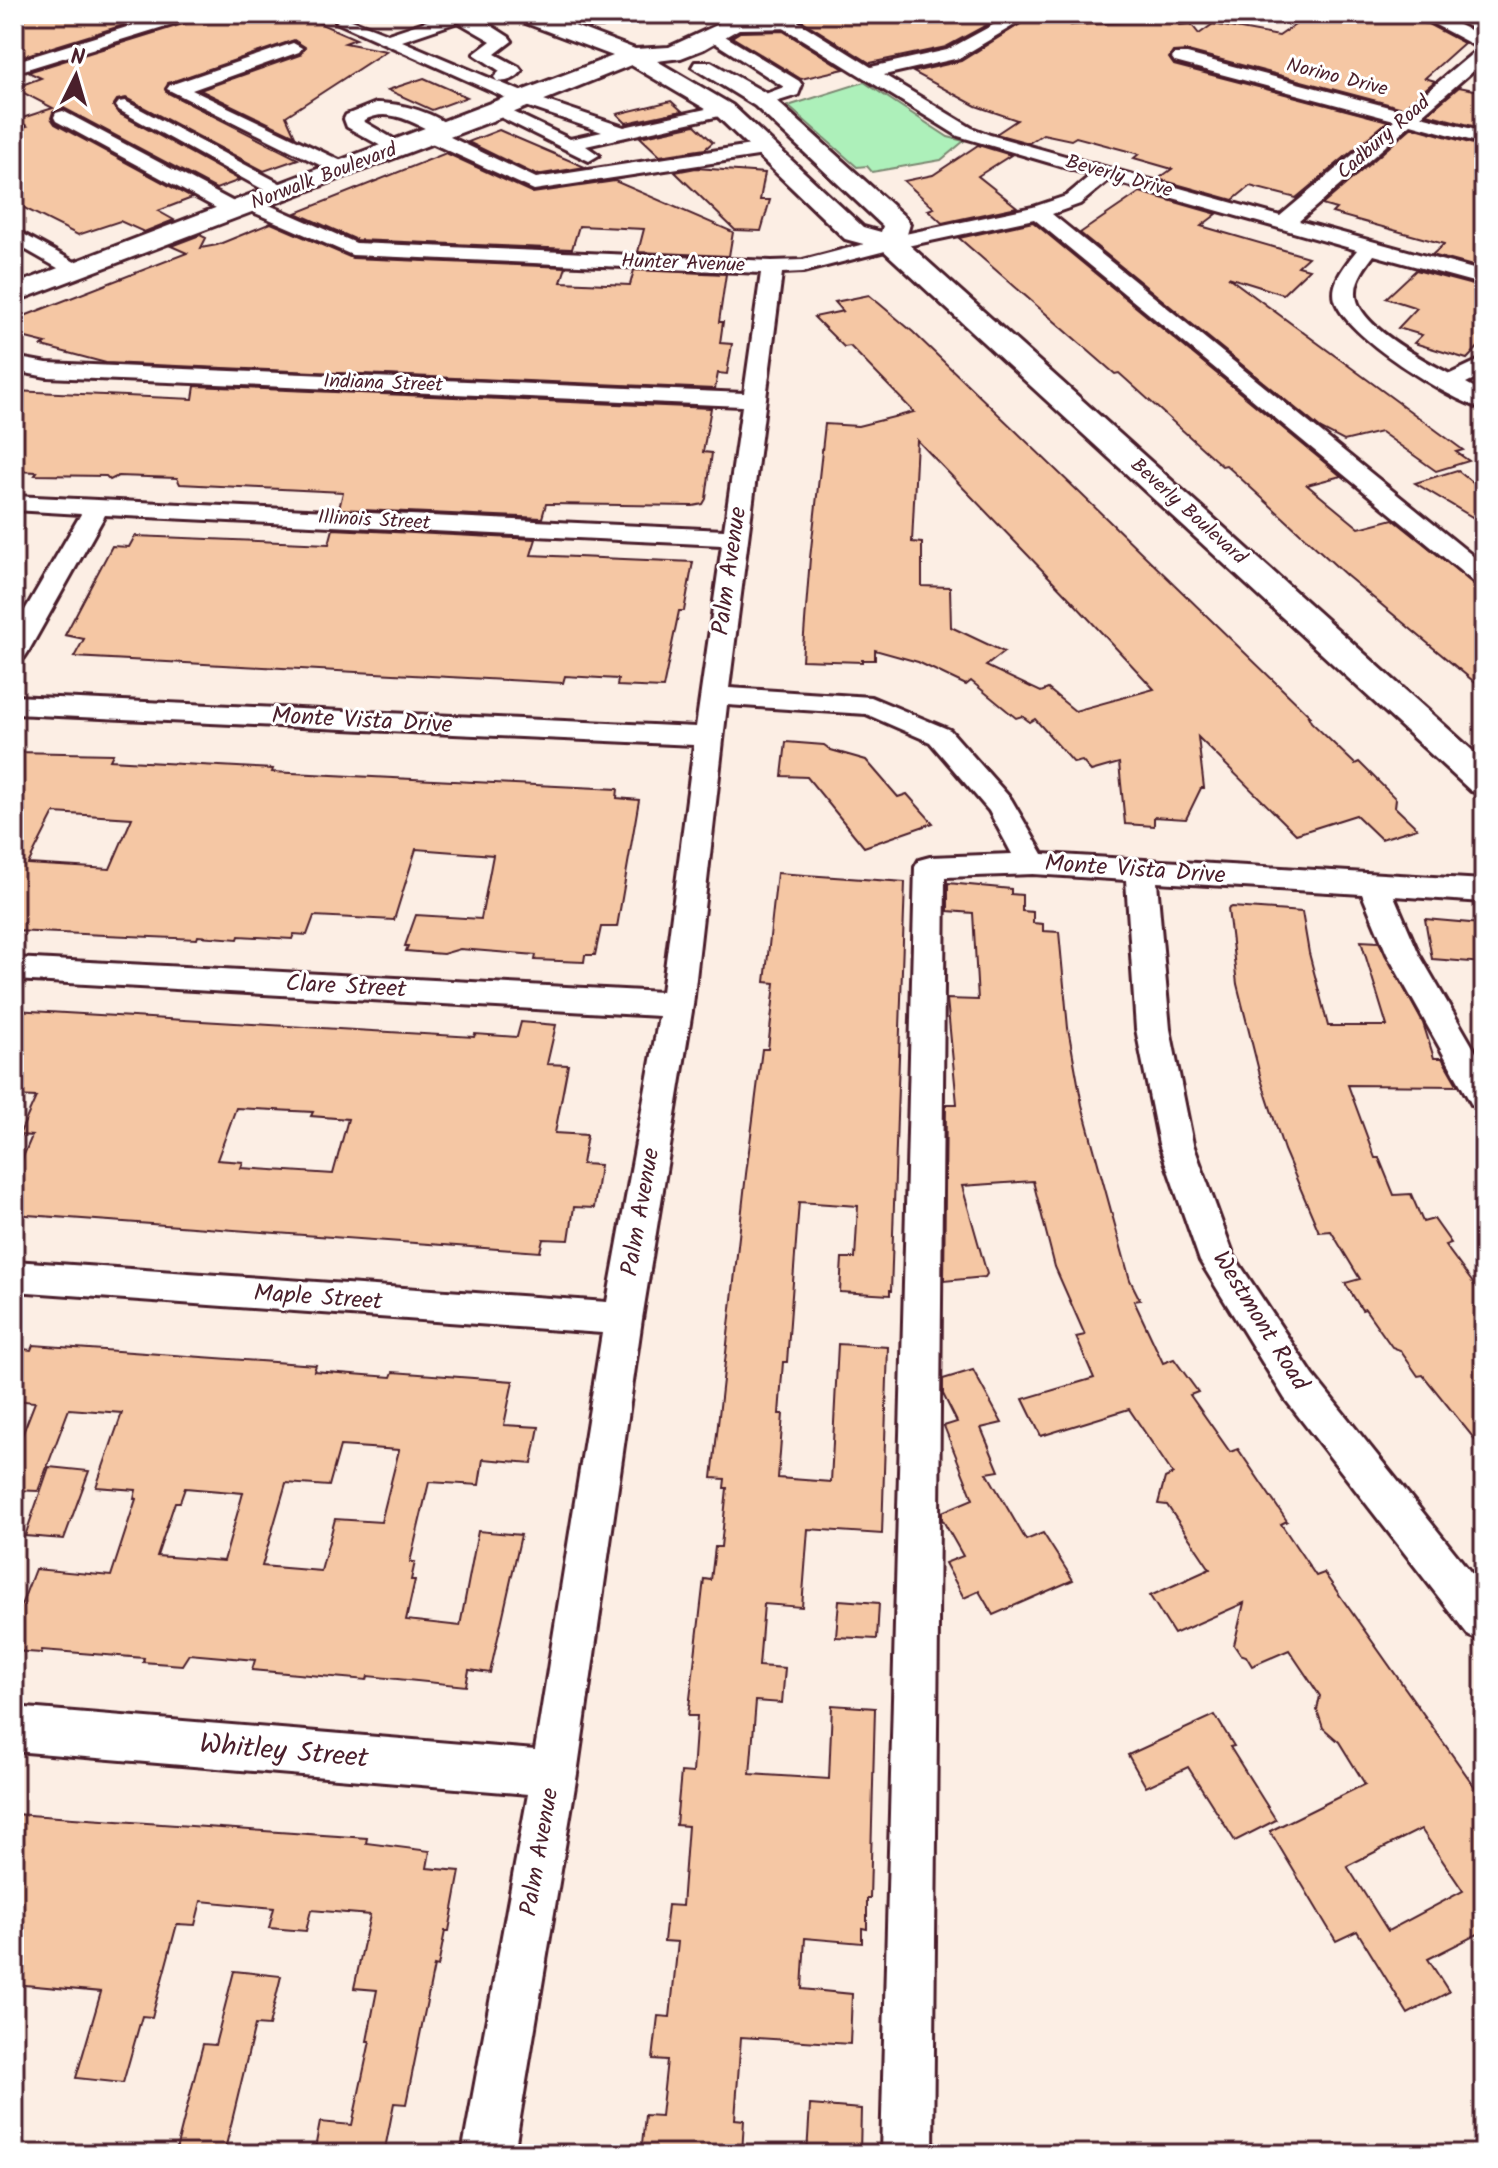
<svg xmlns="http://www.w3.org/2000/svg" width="1498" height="2168" font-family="Kalam,sans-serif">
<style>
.green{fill:#adf0ba;stroke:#7c8872;stroke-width:2}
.building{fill:#f5c7a4;stroke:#4a1f2b;stroke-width:2;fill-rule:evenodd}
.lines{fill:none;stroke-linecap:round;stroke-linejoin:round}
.minor-casing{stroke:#4a1f2b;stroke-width:6}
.major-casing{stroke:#4a1f2b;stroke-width:6}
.minor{fill:#fff;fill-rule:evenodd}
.major{fill:#fff;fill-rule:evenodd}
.labels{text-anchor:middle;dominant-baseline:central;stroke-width:6;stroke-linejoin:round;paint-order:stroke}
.far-street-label{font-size:20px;fill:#4a1f2b;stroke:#fff}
.street-label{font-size:24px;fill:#4a1f2b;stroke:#fff}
.near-street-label{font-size:28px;fill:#4a1f2b;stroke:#fff}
</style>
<rect width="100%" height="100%" fill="#fceee4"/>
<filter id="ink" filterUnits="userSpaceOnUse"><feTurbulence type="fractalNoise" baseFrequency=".0125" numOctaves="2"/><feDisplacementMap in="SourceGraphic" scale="16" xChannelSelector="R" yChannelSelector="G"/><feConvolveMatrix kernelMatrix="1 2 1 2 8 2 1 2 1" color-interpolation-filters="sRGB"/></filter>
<g filter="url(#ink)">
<path class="green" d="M864,82L948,137L964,141L941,160L872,172L867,166L857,167L788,106Z"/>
<g class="building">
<path d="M41,14H159L14,59V22Z"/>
<path d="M197,14H298L356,39L345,43L386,51L286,116L295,136L200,90L300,55L305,47L294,40L168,83L166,92L298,159L264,171L126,98L117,100L113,106L118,113L240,180L216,189L64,108L53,112L51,118L55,124L192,198L158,211L174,220L144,232L120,221L78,235L14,203V130L27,126L16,120L53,108L14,88L41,78L28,72L193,21Z"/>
<path d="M817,14H1007L946,47L870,63L801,20Z"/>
<path d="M1036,14H1090L1073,25L1175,19L1180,25L1191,24L1199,34L1213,24L1279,36L1311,14H1382L1428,24L1464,43L1425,78L1435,81L1403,108L1188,51L1173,52L1169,58L1174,65L1388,121L1296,198L1250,186L1233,200L1158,179L1172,169L1134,158L1139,154L1076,137L1071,140L1043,134L1029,143L996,134L1017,120L976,106L913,72L961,61Z"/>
<path d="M783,31L844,69L801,79L732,37L740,32Z"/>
<path d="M424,78L467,97L432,110L388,90Z"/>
<path d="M1459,87L1484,92V129L1427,114Z"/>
<path d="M671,101L682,111L626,123L617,114Z"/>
<path d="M695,125L713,142L705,149L660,156L640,137Z"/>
<path d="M1412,127L1484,147V269L1432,255L1444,244L1332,213L1336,209L1322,205Z"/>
<path d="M499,130L517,138L585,167L536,175L468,142Z"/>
<path d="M978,145L1011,155L978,176L1017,207L942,223L928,210L934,208L904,181L933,175Z"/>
<path d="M446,153L533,193L615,181L733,232L729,256L638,252L644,229L579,226L572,249L357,240L296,213Z"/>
<path d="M696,168L765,173L760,200H770L761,231L735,230L675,172Z"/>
<path d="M1140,192L1217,214L1201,226L1308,257L1298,266L1309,269L1283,294L1228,277L1463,450L1456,452L1469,461L1436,471L1381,432L1344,441L1321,429L1080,233Z"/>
<path d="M1033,222L1341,476L1307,485L1359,528L1393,519L1484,592V690L1347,576L1226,465L1222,466L1119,373L1115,374L959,238Z"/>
<path d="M271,223L352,258L566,267L561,282L630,285L634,270L726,274L719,322H723L720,343L732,344L727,374L718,373L715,389L106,363L42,346L46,343L14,335V320L187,253L171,246L200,235L206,238L201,248L217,245Z"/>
<path d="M1416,270L1484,288V341L1467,359L1414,343L1422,335L1398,328L1417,308L1386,298Z"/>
<path d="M869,295L913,332L1110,522L1310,716H1308L1311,722L1355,764L1359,762L1396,799L1395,807L1417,828L1381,839L1356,815L1296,834L1198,737L1204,788H1201L1186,819L1154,817V826L1125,824L1119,763L1091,771L1082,761L1074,763L1035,719L1030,722L1022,716L1016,718L971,681L966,685L918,662L875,650V660H862V662L802,660L810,558L825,424L858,426L914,412L850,346L844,347L814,317L843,311L835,302ZM917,440L1073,602L1154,689L1075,711L1048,689L1041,692L986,666L1004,652L951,627L950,587L922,586V543L912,542Z"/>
<path d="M195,386L711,408L703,452L712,453L706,499L703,504L693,506L549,504H546L542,518L339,509L343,492L180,484L177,478L118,476L110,480L106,476L35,475L37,472L14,471V391L193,399Z"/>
<path d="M1457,470L1484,492V524L1415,483Z"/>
<path d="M333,529L536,539L531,555L693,562L684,611H679L663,688L617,686L618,679L565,676L563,683L74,657L84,639L65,635L112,546L129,547L135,536L329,544Z"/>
<path d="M786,742L824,745L831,750L866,760L898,797L907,794L933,823L864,847L807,777L782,776Z"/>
<path d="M14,752L113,754L110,760L273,769L272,772L618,789L617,798L639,800L617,927H601L595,955H585L584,962L535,960L536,955L460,949L443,954L406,951L408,946H405L416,915L481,919L493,855L416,849L394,920L314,916L307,935L294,934L292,939L239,936L238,939L198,936L197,939L14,931ZM54,813L132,818L110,869L28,864Z"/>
<path d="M777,873L905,882L891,1292L890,1289V1295L840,1292L842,1258H855L858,1206L799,1202L787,1362H783L779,1414H783L778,1478L831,1482L838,1344L888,1347L882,1534L808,1529L802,1607L764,1604L759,1666L785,1668L782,1703L756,1701L750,1774L829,1779L832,1705L875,1708L870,1899H867V1929L862,1928V1943L805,1938L802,1989L852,1994L850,2044L741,2037L735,2119L744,2120L742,2154H641L645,2115L661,2116L667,2060L653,2059L658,2016L670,2017L678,1942L664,1941L668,1905L682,1906L688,1826L676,1825L681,1772L693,1773L697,1716H688L704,1579L711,1580L715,1547H721L727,1488H724L725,1479L712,1478L746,1174L762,1049H768L775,983L765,982Z"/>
<path d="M948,883L1011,889V894L1022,895V911L1033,912V923L1043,924V931L1059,932L1068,1028L1082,1105L1130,1280L1140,1300L1134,1301L1163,1363L1174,1359L1198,1392L1190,1395L1230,1452L1238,1449L1287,1521L1281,1524L1316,1576L1324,1573L1484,1800V1931L1428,1959L1449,1992L1408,2014L1357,1931L1336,1941L1270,1831L1365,1784L1339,1742L1323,1728L1317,1710L1320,1696L1289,1650L1252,1666L1246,1656L1240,1654L1234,1645L1244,1603L1174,1634L1150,1596L1210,1569L1167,1505L1158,1504L1165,1478L1173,1474L1129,1409L1041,1436L1023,1399L1094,1378L1076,1337L1085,1335L1055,1267L1033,1181L962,1186L987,1274L985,1277L944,1281L946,1104H957L947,999L978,1000L973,913L948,911ZM1421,1829L1463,1891L1388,1931L1347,1866Z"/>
<path d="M1232,907L1302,912L1309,953L1328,1026H1387L1361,941L1379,942L1423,1023L1434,1058H1442L1458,1086L1348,1085L1375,1158H1379L1394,1195L1411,1194L1423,1222L1434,1219L1451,1243L1445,1245L1484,1298V1451L1423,1375L1418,1376L1400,1350L1392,1347L1365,1309L1362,1310L1345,1283L1360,1279L1331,1231L1319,1232L1284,1150L1261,1079L1237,984L1228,909Z"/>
<path d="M1425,919L1481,924L1484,963L1432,959Z"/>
<path d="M14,1010L474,1037L475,1034L517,1037L521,1022L556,1025L547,1064L568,1065L555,1133L587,1135L582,1164L600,1165L594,1208L574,1207L569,1240L543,1239L540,1252L14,1214V1178L32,1136L19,1135L36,1097L14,1096ZM236,1108L313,1112L311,1116L348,1119L333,1174L241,1168L243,1162L217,1160Z"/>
<path d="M33,1345L316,1365L314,1371L391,1377L393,1372L513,1381L504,1425L539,1427L532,1463L483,1459L479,1485L429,1482L410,1562H415L411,1580H415L406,1620L460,1626L478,1531L521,1535L490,1673L469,1670L466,1686L368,1676L367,1680L252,1670L255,1660L189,1654L182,1665L143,1662L144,1658L42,1650L41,1653L14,1651V1608H20L35,1569L111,1576L136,1499H134L136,1490L96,1487L122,1413L69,1409L38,1491L14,1490V1456L35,1402L14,1400V1348L31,1350ZM340,1446L399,1450L381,1522L335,1519L321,1571L262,1566L286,1483L329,1486ZM185,1488L243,1493L224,1561L157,1556L175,1502H180Z"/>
<path d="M973,1370L1002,1423L981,1428L999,1471L987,1473L1026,1540L1043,1533L1073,1580L993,1615L979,1591L964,1598L945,1563L963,1556L942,1519V1512L973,1499L944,1426L957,1422L943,1394V1379Z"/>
<path d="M49,1467L89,1471L64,1539L25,1536Z"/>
<path d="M839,1600L879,1603L877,1639L836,1637Z"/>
<path d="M1215,1715L1234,1746L1230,1747L1276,1820L1235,1841L1188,1767L1146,1787L1128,1755Z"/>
<path d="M14,1814L367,1838L366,1843L430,1851L427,1868L460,1871L449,1931H445L438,1967L434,1966L406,2104L394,2103L384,2154H314L320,2122L352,2125L370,2041H367L377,1990L354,1988L370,1915L311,1910L306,1931L269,1928L274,1908L201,1901L195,1925L177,1924L152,2017L142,2016L123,2083L76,2078L101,1992L14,1984Z"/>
<path d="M234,1971L281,1976L269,2026L255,2025L224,2154H175L203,2044L215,2045Z"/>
<path d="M810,2105L861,2109L860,2154H807Z"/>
</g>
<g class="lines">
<g class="minor-casing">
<g id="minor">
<path d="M169,14H194L192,18L14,73V62Z"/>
<path d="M448,14H473L509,37L512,41L495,54L519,67L522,71C516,79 506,83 497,81L494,77L500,71L474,54L491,41L458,22L402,41L532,96L624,127L724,105L733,110L724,115L586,146L599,155L589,161L488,111L497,106L503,107L570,139L602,132L520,104L336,22L344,17L388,34Z"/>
<path d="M603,14H627L602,26H590L588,22Z"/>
<path d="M774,14H790L794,19L871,67L947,50L1013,14H1033L959,58L884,75L972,128L990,135L1280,216L1394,120L1175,62L1172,58L1175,54H1187L1404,111L1479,48L1415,14H1436L1484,37V61L1421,116L1484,132V144L1411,124L1299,221L1484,272V285L1374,255C1366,266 1355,279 1356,294C1356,325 1425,361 1450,374L1484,358V374L1466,383L1484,393V409C1449,400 1345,336 1335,300C1330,282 1347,263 1357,250L1109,180L1080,204L1052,214L1484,565V586L1475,583L1034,219L893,249L803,272L782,273L729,688L871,697L950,730L1011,799L1043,854L1484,880V902L1394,896L1419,954L1484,1066V1109L1472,1105L1387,954L1362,894L1157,882L1170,1029L1193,1144L1234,1256L1313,1375L1484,1589V1642L1469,1636L1285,1399L1200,1261L1159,1144L1136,1029L1126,880L1033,874L945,877L933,2154H881L915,867L919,860L930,857L1012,854L989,811L930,742L866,714L727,705L693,1005L642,1319L577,1774L514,2154H462L528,1794L14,1751V1707L535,1750L602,1333L14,1291V1261L607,1302L659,1016L14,980V958L662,992L694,745L14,714V696L696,727L722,545L105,515L28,652L24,658L14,660V629L81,514L14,510V496L724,530L742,406L47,377L14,371V357L47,363L744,393L761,273L352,255L246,209L243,205L246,201H260L356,243L772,261L803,260L891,237L1033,207L1066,196L1091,175L958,136L782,27Z"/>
<path d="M715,30L799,81L802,85L798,95L763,106L757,105L754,101L757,97L784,87L709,39L706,35L709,31Z"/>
<path d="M293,43L302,48L299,52L192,90L352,166L355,170L352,174H338L167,89L170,85Z"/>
<path d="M125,101L291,189L294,193L291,197H277L119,110L116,106L119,102Z"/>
<path d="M376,103C401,103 438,113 455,131L448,136L536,178L764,143L773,149L764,155L534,190L425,140L423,136L431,131C409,120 386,107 363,121L404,145L406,149L397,155L347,127L344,119L346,115Z"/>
<path d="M63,111L243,207L246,211L236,217L229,215L56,121L54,117L56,113Z"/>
<path d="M14,229L84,267L87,271L77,277L70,275L14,243Z"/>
</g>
</g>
<g class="major-casing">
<path id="major" d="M512,14H543L635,49L669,47L717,25L729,14L796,18L799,23L796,28L739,29L704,49L681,58L657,61L732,105L863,227L881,232L883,226L755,106L692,67L695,62H711L771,96L906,218L910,224L905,241L1484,761V794L1471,791L882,249L845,239L716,115L631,65L505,116L14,302V285L613,56L515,19Z"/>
</g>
<use href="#minor" class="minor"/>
<use href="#major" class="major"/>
</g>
</g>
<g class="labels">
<g class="far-street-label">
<text transform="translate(1337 78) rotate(14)">Norino Drive</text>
<text transform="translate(1384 138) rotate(-41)">Cadbury Road</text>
<text transform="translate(324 177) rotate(-21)">Norwalk Boulevard</text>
<text transform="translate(1119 177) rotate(16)">Beverly Drive</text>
<text transform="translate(683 264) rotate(2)">Hunter Avenue</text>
<text transform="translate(383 384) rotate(2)">Indiana Street</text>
<text transform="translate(1188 512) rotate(42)">Beverly Boulevard</text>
<text transform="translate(374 521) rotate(3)">Illinois Street</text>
</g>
<g class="street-label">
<text transform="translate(730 571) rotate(-82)">Palm Avenue</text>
<text transform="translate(362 721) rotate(3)">Monte Vista Drive</text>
<text transform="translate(1135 870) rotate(4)">Monte Vista Drive</text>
<text transform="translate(346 987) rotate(3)">Clare Street</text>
<text transform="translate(641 1212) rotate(-80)">Palm Avenue</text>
<text transform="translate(318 1298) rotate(4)">Maple Street</text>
<text transform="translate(1260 1321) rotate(58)">Westmont Road</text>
<text transform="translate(540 1852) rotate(-80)">Palm Avenue</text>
</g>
<g class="near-street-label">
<text transform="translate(284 1752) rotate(5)">Whitley Street</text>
</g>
</g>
<rect width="1498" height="2168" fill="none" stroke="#fff" stroke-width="48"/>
<rect x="24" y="24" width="1450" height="2120" fill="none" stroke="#4a1f2b" stroke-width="3" filter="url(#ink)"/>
<g transform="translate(76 76) rotate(5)" stroke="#ffffff" stroke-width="6" paint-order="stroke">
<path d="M0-6L14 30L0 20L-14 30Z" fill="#4a1f2b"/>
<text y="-12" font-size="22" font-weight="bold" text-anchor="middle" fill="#4a1f2b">N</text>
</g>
</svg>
